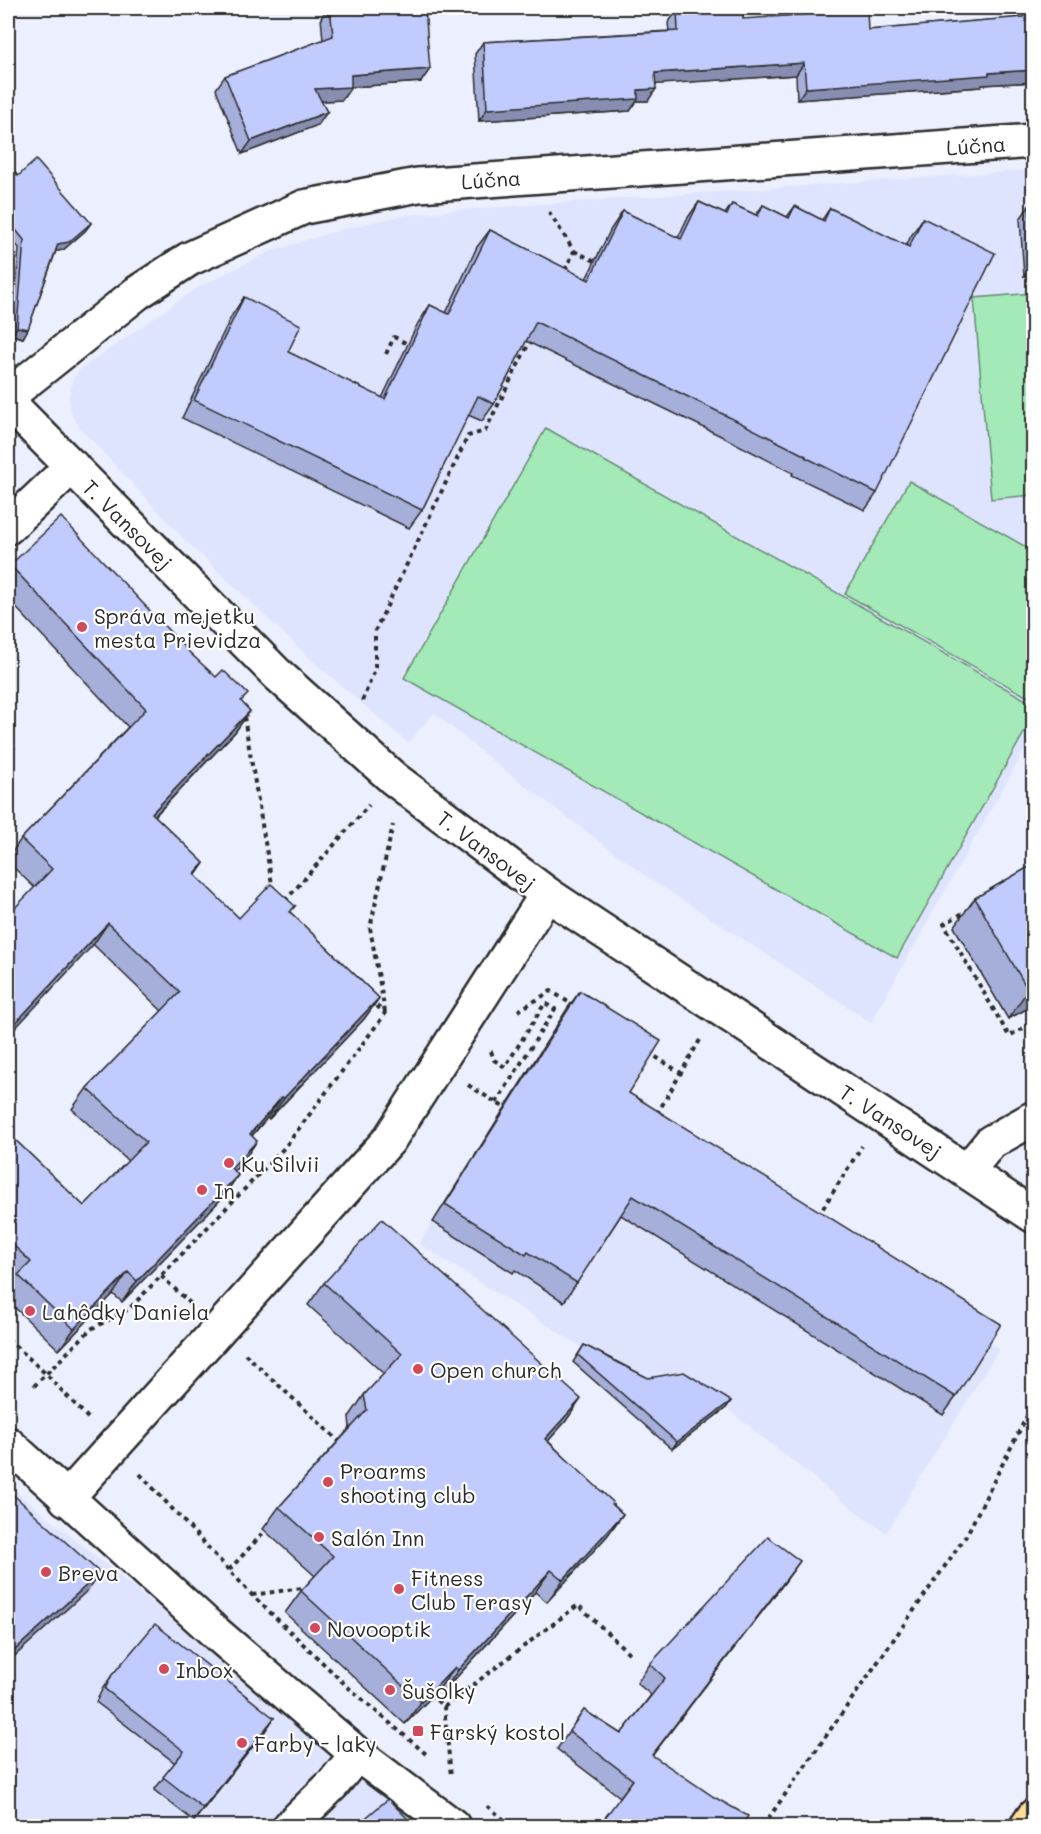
<svg xmlns="http://www.w3.org/2000/svg" width="1041" height="1834" font-family="Mali,sans-serif">
<style>
.built{fill:#dfe4fe}
.green{fill:#a3eab8;stroke:#678a72;stroke-width:1.5}
.lines{fill:none;stroke-linecap:round;stroke-linejoin:round}
.minor-casing{stroke:#2b2b2b;stroke-width:38}
.major-casing{stroke:#2b2b2b;stroke-width:38}
.path{stroke:#2b2b2b;stroke-width:4;stroke-dasharray:4.5 4.5;stroke-linecap:butt}
.minor{stroke:#fff;stroke-width:33}
.major{stroke:#ffdd96;stroke-width:33}
.wall{fill:#a6afda;stroke:#2b2b2b;stroke-width:1.5}
.shaded-wall{fill:#878eb1;stroke:#2b2b2b;stroke-width:1.5}
.building{fill:#c1cbfd;stroke:#2b2b2b;stroke-width:1.5}
.poi-dot{fill:#d1495b;stroke:#fff;stroke-width:2}
.labels{text-anchor:middle;dominant-baseline:central;stroke-width:4.5;stroke-linejoin:round;paint-order:stroke}
.street-label{font-size:21px;fill:#2b2b2b;stroke:#fff}
.poi-label{font-size:21px;fill:#2b2b2b;stroke:#fff;text-anchor:start}
</style>
<rect width="100%" height="100%" fill="#eceffe"/>
<filter id="ink" filterUnits="userSpaceOnUse"><feTurbulence type="fractalNoise" baseFrequency=".0167" numOctaves="2"/><feDisplacementMap in="SourceGraphic" scale="12" xChannelSelector="R" yChannelSelector="G"/><feConvolveMatrix kernelMatrix="1 2 1 2 8 2 1 2 1" color-interpolation-filters="sRGB"/></filter>
<g filter="url(#ink)">
<g class="built">
<path d="M1033,170V735L871,1022L647,877L499,766L434,713L408,743L315,663L185,540L81,429L73,417L70,407L69,397L72,381L78,371L197,288L271,251L343,229L400,216L455,210Z"/>
<path d="M567,1009L616,1111L999,1349L886,1533L844,1502L726,1408L644,1385L629,1377L419,1244Z"/>
<path d="M8,1485L427,1826H8Z"/>
</g>
<g class="green">
<path d="M1033,293V495L991,499L974,298Z"/>
<path d="M546,428L1033,704V717L897,958L404,678Z"/>
<path d="M909,481L1033,551V700L845,594Z"/>
</g>
<g class="lines">
<g class="minor-casing">
<g id="minor">
<path d="M8,396L137,293L189,259L304,207L418,185L1034,141"/>
<path d="M8,402L277,674L393,778L547,894L1034,1216"/>
<path d="M8,527L72,466"/>
<path d="M967,1171L991,1142L1034,1118"/>
<path d="M8,1444L217,1634L357,1754L453,1826"/>
<path d="M66,1499L389,1140L547,894"/>
<path d="M290,1826L333,1784L357,1754"/>
</g>
</g>
<g class="major-casing">
<path id="major" d="M1027,1826L1034,1816"/>
</g>
<g class="path">
<path d="M549,212L574,251L564,273"/>
<path d="M574,251L595,261"/>
<path d="M386,354L394,337L408,344"/>
<path d="M362,701L375,670V631L468,436L485,431L531,339"/>
<path d="M244,717L273,890"/>
<path d="M285,901L369,805"/>
<path d="M970,909L944,924L1009,1036L1034,1022"/>
<path d="M518,1011L551,991L573,1005"/>
<path d="M385,1012L370,928L393,825"/>
<path d="M491,1051L494,1060L505,1067L545,1003L555,1009L496,1103"/>
<path d="M648,1052L681,1073"/>
<path d="M468,1085L505,1108"/>
<path d="M657,1114L700,1040"/>
<path d="M818,1216L862,1146"/>
<path d="M161,1276L191,1304"/>
<path d="M8,1339L46,1374L88,1418"/>
<path d="M245,1354L341,1443"/>
<path d="M34,1386L91,1329L129,1309L285,1147L385,1014L373,1002"/>
<path d="M140,1474L252,1595L349,1688L426,1754"/>
<path d="M229,1570L265,1531"/>
<path d="M252,1595L309,1587"/>
<path d="M430,1694L444,1707L451,1776"/>
<path d="M444,1707L578,1605L632,1656"/>
<path d="M487,1806L512,1826"/>
<path d="M763,1826L966,1536L1034,1402"/>
</g>
<use href="#minor" class="minor"/>
<use href="#major" class="major"/>
</g>
<g class="wall">
<path d="M328,8H425L421,82L351,87L342,100L321,101L327,112L318,125L242,154L216,89L225,76L323,40L321,18Z"/>
<path d="M694,8H743V19L868,30L1015,18V13L1019,8H1034V82L982,85L981,87L797,100L796,75L656,84L648,101H637L630,111L479,121L475,54L483,42L669,31L668,23L677,11H692Z"/>
<path d="M8,165L18,176L91,223L85,231L63,250L56,251L28,329L23,338L12,335L19,248L8,235Z"/>
<path d="M699,202L725,214L732,204L756,215L763,205L787,217L795,206L822,220L830,208L906,246L911,236L923,218L877,493L865,510L792,475L793,473L721,436L526,341L494,404L482,421L468,415L422,510L409,528L182,418L232,315L244,297L288,352L382,398L418,323L430,305L446,313L477,247L490,230L586,279L611,229L623,211L678,238L687,219Z"/>
<path d="M1029,206H1034V276H1024L1020,219Z"/>
<path d="M10,565L191,654L250,711L235,732L155,816L204,863L195,876L239,918L295,906L290,912L379,998L364,1019L269,1119L267,1118L252,1136L242,1163L234,1171L238,1175L223,1197L122,1302L113,1294L59,1350L8,1301V1291L14,1282L8,1276V1133L84,1206L128,1161L72,1109L87,1088L162,1011L8,862V858L21,839L128,727L8,599V569Z"/>
<path d="M1034,864V1005L1008,1019L954,927L975,898Z"/>
<path d="M580,991L629,1093L956,1397L943,1415L621,1215L564,1302L515,1270L513,1273L433,1222L567,1009Z"/>
<path d="M324,1283L566,1421L548,1441L623,1514L607,1536L547,1602L535,1592L443,1692L439,1689L405,1724L285,1613L301,1591L315,1576L263,1529L279,1507L350,1428L349,1417L364,1395L384,1374L308,1305Z"/>
<path d="M584,1345L648,1378L731,1401L726,1408L672,1449L573,1362Z"/>
<path d="M787,1579L620,1797L557,1749L584,1710L621,1734L651,1695L637,1683L650,1664Z"/>
<path d="M112,1675L274,1718L265,1731L194,1821L154,1790L175,1763L96,1702L103,1688Z"/>
</g>
<g class="shaded-wall">
<path d="M804,63L796,75L647,85L655,73Z"/>
<path d="M430,69L421,82L351,87L342,100L306,102L315,89L351,75Z"/>
<path d="M1034,70V82L982,85L981,87L797,100L806,88L989,73Z"/>
<path d="M656,89L648,101H637L630,111L479,121L487,109L638,90Z"/>
<path d="M327,112L318,125L242,154L251,141Z"/>
<path d="M91,223L85,231L63,250L52,252L58,244Z"/>
<path d="M1034,263V276H1024Z"/>
<path d="M17,327L28,329L23,338L12,335Z"/>
<path d="M250,711L235,732L137,834L152,813Z"/>
<path d="M15,748L8,759V754Z"/>
<path d="M204,863L189,885L194,874Z"/>
<path d="M108,923L93,945L8,1036V1031Z"/>
<path d="M1034,987V1005L1008,1019L1028,990Z"/>
<path d="M379,998L364,1019L269,1119L284,1098Z"/>
<path d="M282,1097L267,1118L235,1155L250,1134Z"/>
<path d="M257,1141L242,1163L216,1190L231,1168Z"/>
<path d="M238,1175L223,1197L122,1302L137,1281Z"/>
<path d="M128,1272L113,1294L59,1350L74,1329Z"/>
<path d="M581,1399L566,1421L530,1461L545,1439Z"/>
<path d="M731,1401L726,1408L672,1449L677,1442Z"/>
<path d="M623,1514L607,1536L547,1602L563,1580Z"/>
<path d="M800,1561L787,1579L639,1773L652,1755Z"/>
<path d="M551,1570L535,1592L443,1692L458,1670Z"/>
<path d="M100,1573L88,1590L8,1662V1656Z"/>
<path d="M455,1667L439,1689L405,1724L421,1702Z"/>
<path d="M274,1718L265,1731L194,1821L203,1808Z"/>
</g>
<g class="building">
<path d="M330,8H425L430,69L351,75V87L315,89L327,112L251,141L225,76L333,36Z"/>
<path d="M697,8H743V19L867,10L868,30L1024,17V8H1034V70L989,73V75L806,88L804,63L655,73L656,89L638,90V99L487,109L483,42L678,31L677,11L697,10Z"/>
<path d="M36,160L91,223L69,242L58,244L28,329L17,327L24,240L8,220V165L18,176Z"/>
<path d="M699,202L727,215L732,204L758,216L763,205L789,218L795,206L824,221L830,208L909,247L923,218L995,253L877,493L805,457L806,456L733,419L536,322L494,404L478,396L422,510L194,400L244,297L301,325L288,352L385,399L430,305L449,314L490,230L589,280L623,211L681,239Z"/>
<path d="M1029,206H1034V263L1033,264Z"/>
<path d="M61,517L191,654L216,677L223,670L248,694L241,701L250,711L152,813L204,863L194,874L239,918L271,884L295,906L290,912L379,998L284,1098L282,1097L250,1134L257,1141L231,1168L238,1175L137,1281L128,1272L74,1329L18,1275L31,1262L8,1240V1133L84,1206L146,1142L87,1088L180,992L108,923L8,1031V915L52,869L21,839L146,709L10,565Z"/>
<path d="M8,738L15,748L8,754Z"/>
<path d="M1034,864V987L1028,990L975,898Z"/>
<path d="M580,991L661,1041L629,1093L1001,1324L956,1397L633,1196L577,1283L528,1252L526,1255L445,1204Z"/>
<path d="M382,1219L581,1399L545,1439L613,1502L612,1504L623,1514L563,1580L551,1570L458,1670L455,1667L421,1702L301,1591L333,1556L279,1507L367,1410L364,1395L402,1354L324,1283Z"/>
<path d="M584,1345L648,1378L684,1372L731,1401L677,1442L578,1355Z"/>
<path d="M8,1490L100,1573L8,1656Z"/>
<path d="M768,1537L800,1561L652,1755L714,1797L748,1816L741,1827H598L633,1780L569,1731L584,1710L621,1734L665,1678L650,1664Z"/>
<path d="M155,1624L274,1718L203,1808L163,1777L184,1751L105,1689L112,1675Z"/>
<path d="M388,1799L412,1823L408,1827H355Z"/>
</g>
</g>
<g class="poi-dot">
<circle cx="82" cy="627" r="6"/>
<circle cx="229" cy="1163" r="6"/>
<circle cx="202" cy="1190" r="6"/>
<circle cx="30" cy="1311" r="6"/>
<circle cx="418" cy="1369" r="6"/>
<circle cx="328" cy="1482" r="6"/>
<circle cx="319" cy="1537" r="6"/>
<circle cx="46" cy="1572" r="6"/>
<circle cx="399" cy="1589" r="6"/>
<circle cx="315" cy="1628" r="6"/>
<circle cx="164" cy="1669" r="6"/>
<circle cx="390" cy="1690" r="6"/>
<rect x="412" y="1725" width="12" height="12" rx="3"/>
<circle cx="242" cy="1743" r="6"/>
</g>
<g class="labels">
<g class="street-label">
<text transform="translate(976 145) rotate(-4)">Lúčna</text>
<text transform="translate(491 179) rotate(-4)">Lúčna</text>
<text transform="translate(128 524) rotate(45)">T. Vansovej</text>
<text transform="translate(487 850) rotate(37)">T. Vansovej</text>
<text transform="translate(891 1121) rotate(33)">T. Vansovej</text>
</g>
<g class="poi-label">
<text x="94" y="615">Správa mejetku<tspan x="94" dy="24">mesta Prievidza</tspan></text>
<text x="241" y="1163">Ku Silvii</text>
<text x="214" y="1190">In</text>
<text x="42" y="1311">Lahôdky Daniela</text>
<text x="430" y="1369">Open church</text>
<text x="340" y="1470">Proarms<tspan x="340" dy="24">shooting club</tspan></text>
<text x="331" y="1537">Salón Inn</text>
<text x="58" y="1572">Breva</text>
<text x="411" y="1577">Fitness<tspan x="411" dy="24">Club Terasy</tspan></text>
<text x="327" y="1628">Novooptik</text>
<text x="176" y="1669">Inbox</text>
<text x="402" y="1690">Šušolky</text>
<text x="430" y="1731">Farský kostol</text>
<text x="254" y="1743">Farby - laky</text>
</g>
</g>
<rect width="1041" height="1834" fill="none" stroke="#fff" stroke-width="30"/>
<rect x="15" y="15" width="1011" height="1804" fill="none" stroke="#2b2b2b" stroke-width="2" filter="url(#ink)"/>
</svg>
